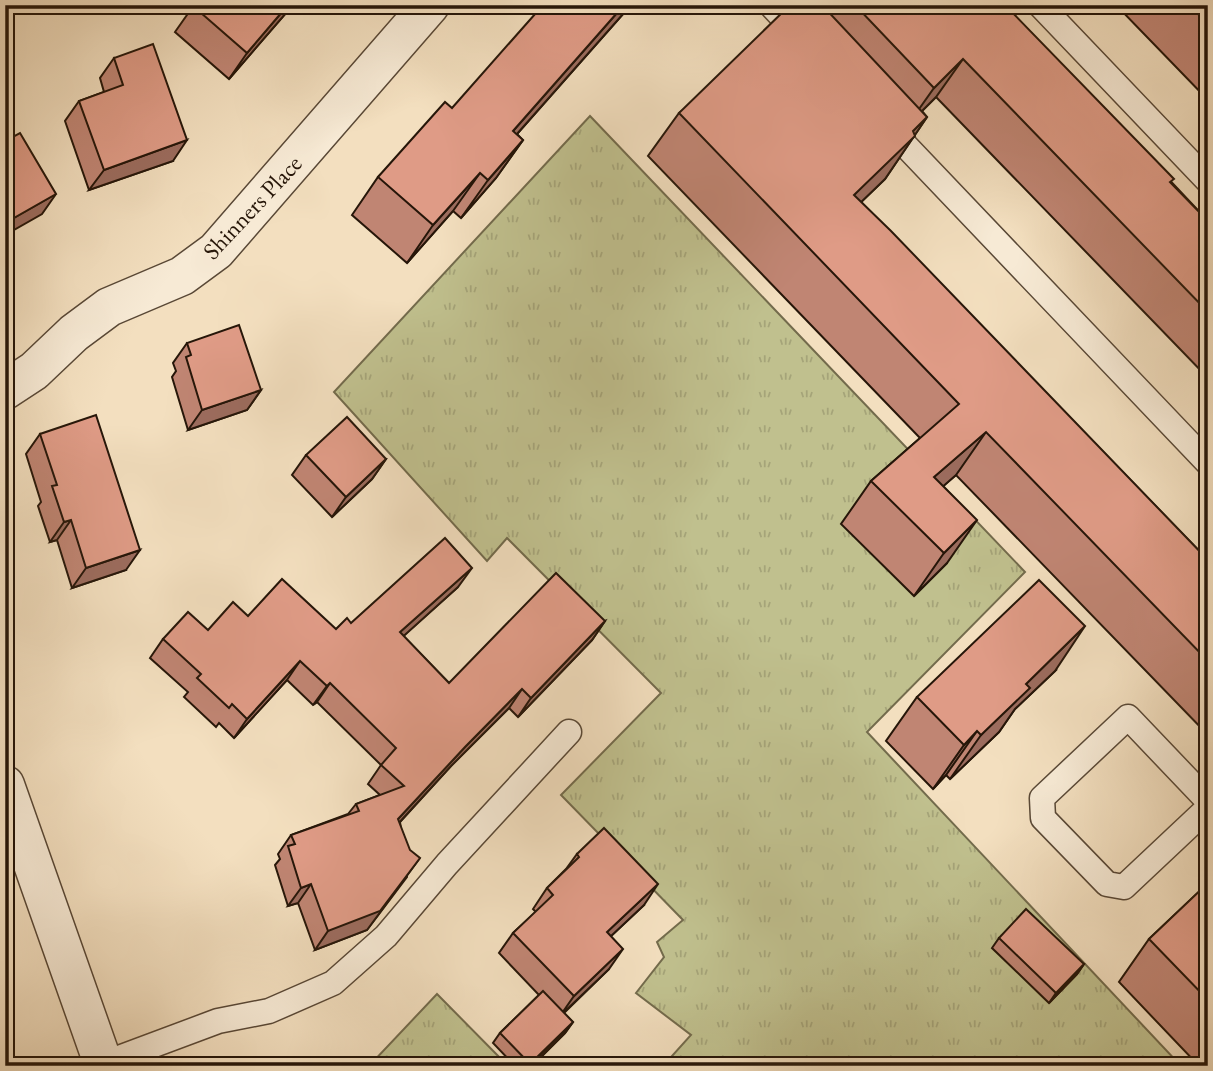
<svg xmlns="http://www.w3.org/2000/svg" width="1213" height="1071" font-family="'EB Garamond',serif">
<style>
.grass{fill:url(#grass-tufts);stroke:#736b4c;stroke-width:2}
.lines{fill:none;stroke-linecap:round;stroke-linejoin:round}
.service-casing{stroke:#594836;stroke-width:27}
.minor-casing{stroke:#594836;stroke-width:41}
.tertiary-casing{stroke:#594836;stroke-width:41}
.service{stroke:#f7ead5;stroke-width:24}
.minor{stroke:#f7ead5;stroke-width:38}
.tertiary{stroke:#f7ead5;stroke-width:38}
.wall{fill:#c08573;stroke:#261609;stroke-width:2}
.shaded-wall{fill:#9c6c5e;stroke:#261609;stroke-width:2}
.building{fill:#df9b86;stroke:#261609;stroke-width:2}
.labels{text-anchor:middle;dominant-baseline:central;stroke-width:6;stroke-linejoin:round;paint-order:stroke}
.street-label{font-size:24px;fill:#261609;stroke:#f7ead5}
</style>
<defs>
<pattern id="grass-tufts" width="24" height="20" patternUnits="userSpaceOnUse" patternTransform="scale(1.75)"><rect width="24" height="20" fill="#c0c08e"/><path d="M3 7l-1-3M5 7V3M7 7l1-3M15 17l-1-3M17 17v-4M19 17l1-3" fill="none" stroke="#a5a479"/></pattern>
</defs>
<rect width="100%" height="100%" fill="#f3dfbf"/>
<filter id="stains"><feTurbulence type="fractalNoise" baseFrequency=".00286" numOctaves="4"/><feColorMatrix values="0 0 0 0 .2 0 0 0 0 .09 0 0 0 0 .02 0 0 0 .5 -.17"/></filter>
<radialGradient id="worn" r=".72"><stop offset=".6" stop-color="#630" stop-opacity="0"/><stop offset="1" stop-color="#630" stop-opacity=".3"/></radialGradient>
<g class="grass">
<path d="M590,116L1025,572L867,732L1181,1066H663L691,1035L636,993L664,957L657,942L683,920L561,795L661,693L507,538L487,561L334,392Z"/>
<path d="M437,994L508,1066H369Z"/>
</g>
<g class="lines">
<g class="service-casing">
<g id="service">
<path d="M771,5L801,37"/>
<path d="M1040,5L1208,181"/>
<path d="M885,124L1208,463"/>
<path d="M1208,801L1128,717L1042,798L1043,818L1107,884L1124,887L1208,808"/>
<path d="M103,1064L218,1021L269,1011L333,983L386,936L447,864L569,732"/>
</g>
</g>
<g class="minor-casing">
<path id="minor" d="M5,390L34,371L74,333L109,307L182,276L216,251L430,5"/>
</g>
<g class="tertiary-casing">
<path id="tertiary" d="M5,785L104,1066"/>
</g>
<use href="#service" class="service"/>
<use href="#minor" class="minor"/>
<use href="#tertiary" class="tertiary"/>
</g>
<g class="wall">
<path d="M194,5H293L229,79L175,32Z"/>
<path d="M631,5L517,134L523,140L496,178L461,218L453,211L407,263L352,215L378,177L452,108Z"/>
<path d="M823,5H1005L1208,221V378L936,97L922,111L927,117L885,179L861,202L1208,560V735L956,475L943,486L947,563L914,596L841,524L871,481L920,438L648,156L679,113Z"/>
<path d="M1116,5H1208V100Z"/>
<path d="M114,58L173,161L89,190L65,121L79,101L104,92L100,78Z"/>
<path d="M187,343L261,390L247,410L188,430L172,377L176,371L173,363Z"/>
<path d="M40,434L126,570L72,588L57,540L50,542L38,506L41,502L26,454Z"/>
<path d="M306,455L386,459L372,479L332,517L292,475Z"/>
<path d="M458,587L403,636L449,683L605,621L592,640L518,717L509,708L451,766L400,822L407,877L367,930L315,950L298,903L288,906L275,865L280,859L278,854L291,835L348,814L356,804L380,795L368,784L381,765L317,702L313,705L287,680L234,738L219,723L216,727L184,697L188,692L150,658L163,639L208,630L248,616L336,629Z"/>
<path d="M1055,671L1015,709L999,732L950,779L946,775L933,789L886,741L917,697Z"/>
<path d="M577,854L644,905L611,936L609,969L564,1013L573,1022L565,1033L532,1066H515L493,1043L500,1033L539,995L499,953L513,933L536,912L533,909L547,888L566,869Z"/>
<path d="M1208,883V1066H1199L1119,982L1149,939Z"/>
<path d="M999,938L1084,964L1077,974L1049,1003L992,948Z"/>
</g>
<g class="shaded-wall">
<path d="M288,5H293L229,79L247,53Z"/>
<path d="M624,5H631L486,169L513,131Z"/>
<path d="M963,59L936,97L907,126L934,88Z"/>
<path d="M927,117L885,179L824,238L854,195L913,131Z"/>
<path d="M187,140L173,161L89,190L104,170Z"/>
<path d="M523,140L496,178L461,218L488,180Z"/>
<path d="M480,173L453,211L407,263L433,225Z"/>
<path d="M56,194L42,214L5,235V223Z"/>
<path d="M261,390L247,410L188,430L202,410Z"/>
<path d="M986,432L956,475L908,517L934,477Z"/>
<path d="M386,459L372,479L332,517L346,497Z"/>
<path d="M71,520L57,540L50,542L64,522Z"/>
<path d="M977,520L947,563L914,596L944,553Z"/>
<path d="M140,550L126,570L72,588L86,568Z"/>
<path d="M472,568L458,587L387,651L400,632Z"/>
<path d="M605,621L592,640L518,717L531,698Z"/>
<path d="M1085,626L1055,671L1015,709L999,732L950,779L981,735L1026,684Z"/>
<path d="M300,661L287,680L234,738L247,719Z"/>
<path d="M330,683L317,702L313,705L327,686Z"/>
<path d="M522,689L509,708L451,766L385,838L398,819L465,747Z"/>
<path d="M977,731L946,775L933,789L964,745Z"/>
<path d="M420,858L367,930L315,950L328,931Z"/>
<path d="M311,884L298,903L288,906L301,888Z"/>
<path d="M658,884L644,905L593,953L607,932Z"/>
<path d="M623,949L609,969L560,1016L574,996Z"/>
<path d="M1084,964L1077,974L1049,1003L1056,993Z"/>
<path d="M573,1022L565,1033L532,1066H529Z"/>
</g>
<g class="building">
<path d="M194,5H288L247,53L193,6Z"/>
<path d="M543,5H624L513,131L523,140L488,180L480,173L433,225L378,177L445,102L452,108Z"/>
<path d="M790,5H822L927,117L913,131L915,136L854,195L891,231L1208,560V661L986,432L934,477L977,520L944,553L871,481L959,404L679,113Z"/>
<path d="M855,5H1005L1174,179L1170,182L1208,221V312L963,59L934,88Z"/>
<path d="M1189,5H1208V24Z"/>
<path d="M153,44L187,140L104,170L79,101L123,85L114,58Z"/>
<path d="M20,133L56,194L5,223V141Z"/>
<path d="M239,325L261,390L202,410L186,357L191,355L187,343Z"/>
<path d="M96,415L140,550L86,568L71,520L64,522L52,486L57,485L40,434Z"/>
<path d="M347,417L386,459L346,497L306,455Z"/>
<path d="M445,538L472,568L400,632L449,683L556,573L605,621L531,698L522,689L465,747L398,819L410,850L420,858L380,911L328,931L311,884L301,888L288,846L295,844L291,835L359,811L356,804L404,786L381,765L396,748L330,683L327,686L300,661L247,719L232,704L229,708L197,678L201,674L163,639L188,612L208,630L233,602L248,616L282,579L336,629L347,618L351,623Z"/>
<path d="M1039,580L1085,626L1026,684L1030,688L981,735L977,731L964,745L917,697Z"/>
<path d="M604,828L658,884L607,932L623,949L574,996L513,933L553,895L547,888L579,857L577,854Z"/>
<path d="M1208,883V1000L1149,939Z"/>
<path d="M1026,909L1084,964L1056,993L999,938Z"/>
<path d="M543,991L573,1022L530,1064L500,1033Z"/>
</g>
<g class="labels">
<g class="street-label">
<text transform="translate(252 207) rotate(-47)">Shinners Place</text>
</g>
</g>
<rect width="1213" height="1071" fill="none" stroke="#f3dfbf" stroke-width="28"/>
<rect x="7" y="7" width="1199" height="1057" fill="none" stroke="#261609" stroke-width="3.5"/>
<rect x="14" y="14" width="1185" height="1043" fill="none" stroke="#261609" stroke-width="2"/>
<rect width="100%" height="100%" filter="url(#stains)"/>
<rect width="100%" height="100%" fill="url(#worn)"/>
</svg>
